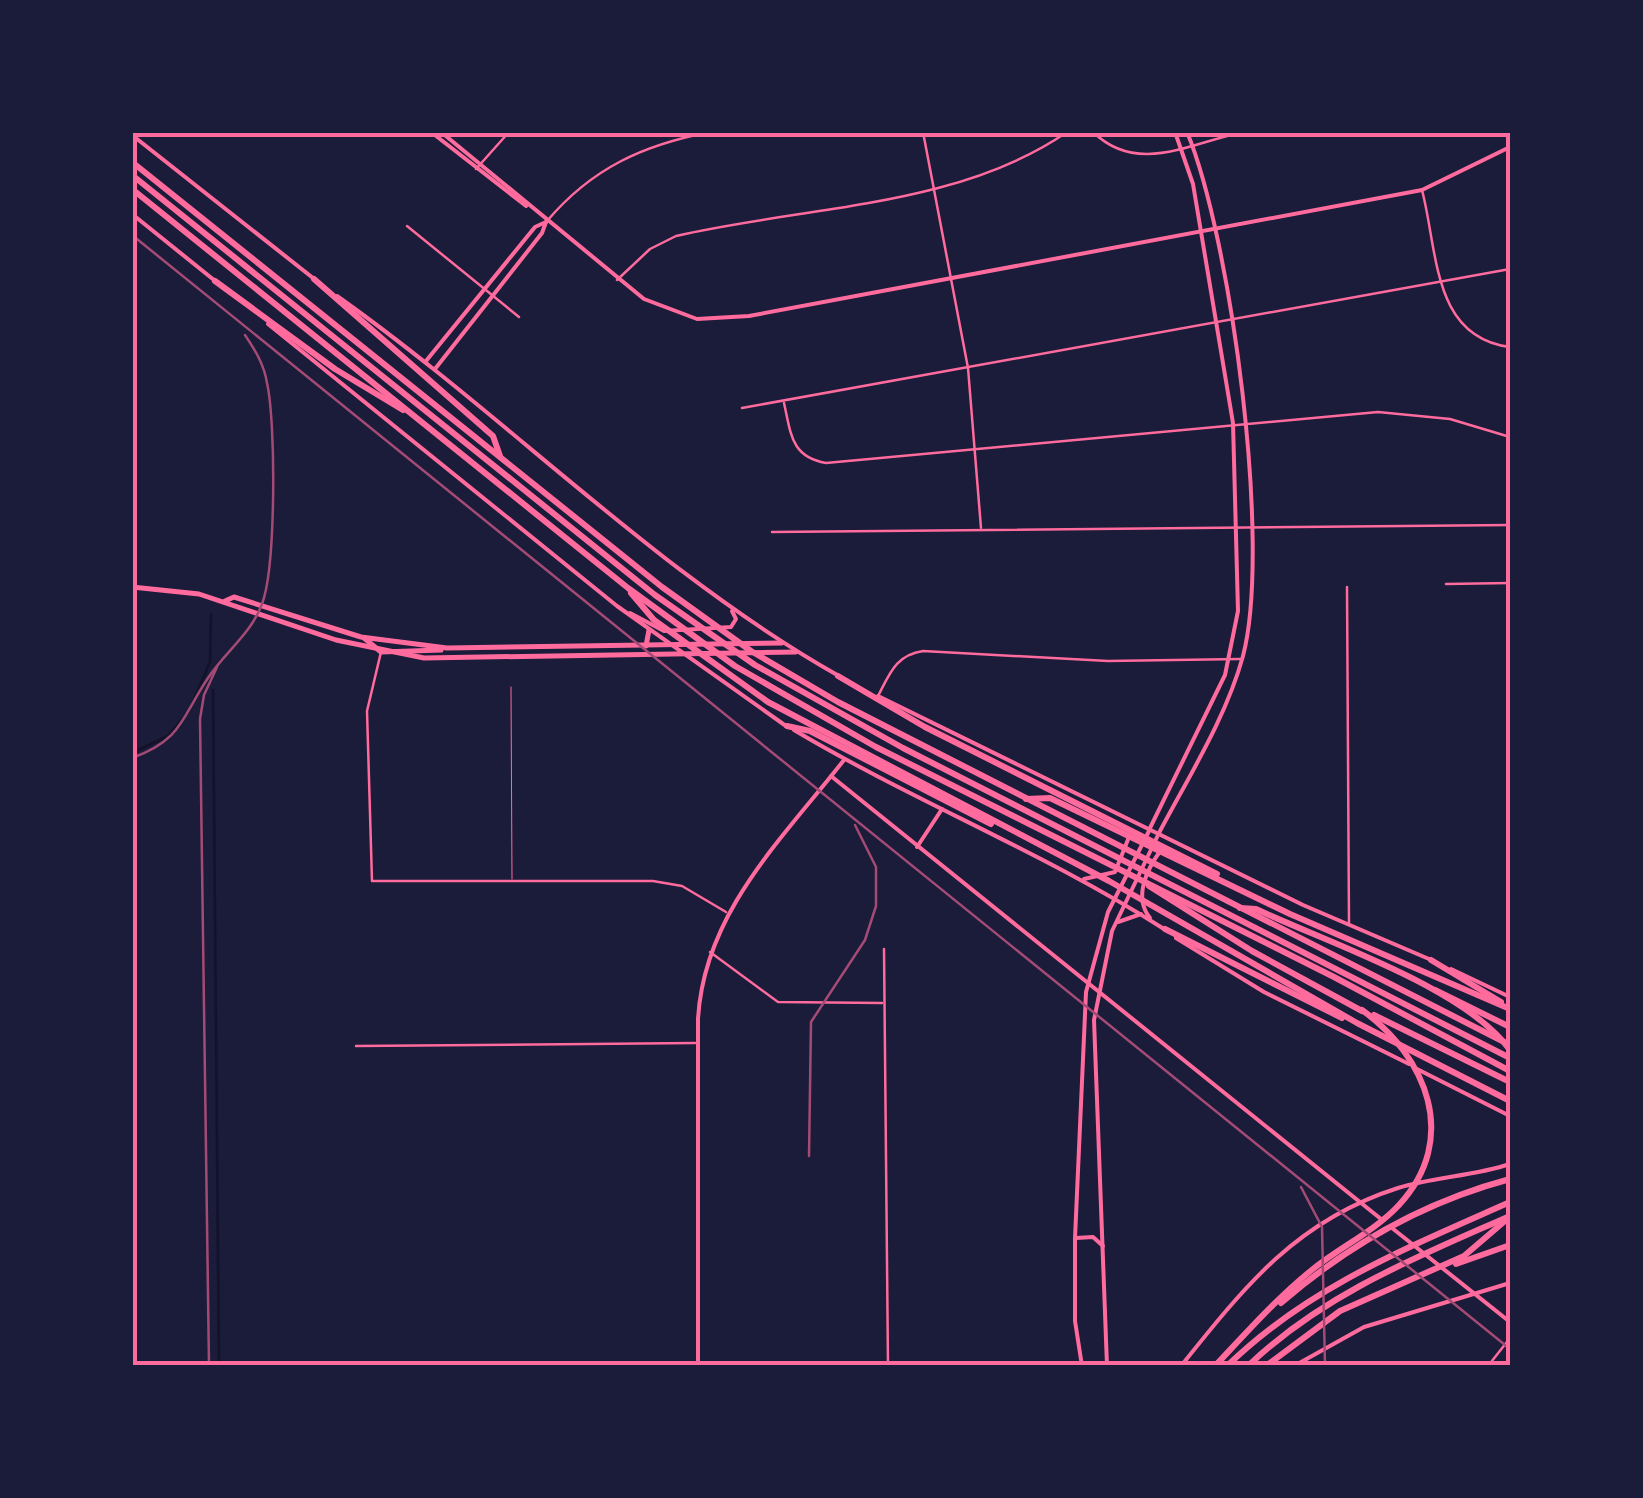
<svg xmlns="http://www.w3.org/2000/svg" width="1643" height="1498" font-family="Roboto,sans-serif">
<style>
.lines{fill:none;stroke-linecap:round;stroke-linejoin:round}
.stream{stroke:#12122b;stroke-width:2.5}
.service{stroke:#ff6b9d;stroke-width:1}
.minor{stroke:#ff6b9d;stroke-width:2.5}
.tertiary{stroke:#ff6b9d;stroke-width:4}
.secondary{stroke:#ff6b9d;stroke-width:4}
.primary{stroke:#ff6b9d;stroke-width:5}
.motorway{stroke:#ff6b9d;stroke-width:6}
.rail{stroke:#a44b75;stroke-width:2.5}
.neatline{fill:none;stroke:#ff6b9d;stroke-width:4}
</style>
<rect width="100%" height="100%" fill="#1b1b3a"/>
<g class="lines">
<g class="stream">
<path d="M213,690L219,1366"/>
<path d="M132,753L168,736L189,711L210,662L211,614"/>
</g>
<path class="service" d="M511,687L512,879"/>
<g class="minor">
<path d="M923,132L968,368L981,528"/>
<path d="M1093,132C1138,176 1192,142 1244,132"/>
<path d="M476,169L509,132"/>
<path d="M1422,190C1438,251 1432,337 1510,347"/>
<path d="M547,221C592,168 643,145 710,132"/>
<path d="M407,226L519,317"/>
<path d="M617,280L650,249L676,236C804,206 957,208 1067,132"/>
<path d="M784,403C791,434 791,457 826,463L1378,412L1450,419L1510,437"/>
<path d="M742,408L1510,269"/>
<path d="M772,532L1510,525"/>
<path d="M1446,584L1510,583"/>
<path d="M1347,587L1349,924"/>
<path d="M381,652L367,711L372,881H653L682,886L726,912"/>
<path d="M878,696C890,673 896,655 923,651L1108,661L1240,659"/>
<path d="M884,949L888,1366"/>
<path d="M710,952L778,1002L882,1003"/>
<path d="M356,1046L695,1043"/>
<path d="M1488,1366L1510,1338"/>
</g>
<g class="tertiary">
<path d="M431,132L526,206"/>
<path d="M441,132L644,299L697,319L749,316L1422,190L1510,147"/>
<path d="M426,361L535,227L546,222"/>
<path d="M435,369L542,233L546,222"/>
<path d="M1150,828L1225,675L1238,611L1233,423L1193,184L1175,132"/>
<path d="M1159,833C1189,776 1226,718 1243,656C1272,545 1231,238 1187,132"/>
</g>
<g class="secondary">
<path d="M132,135L313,278"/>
<path d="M132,214L214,280"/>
<path d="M337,296C508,417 655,572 839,676"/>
<path d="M268,324L617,606L786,726"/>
<path d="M630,613L664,631L731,627L736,619L732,611"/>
<path d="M878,696L1303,905L1429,959"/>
<path d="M794,730C915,802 1045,853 1164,929"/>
<path d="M831,776L1381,1219"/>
<path d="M917,847L942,809"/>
<path d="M1084,879L1115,872L1129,837"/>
<path d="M1150,918C1133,897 1147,869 1161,850"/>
<path d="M1118,922L1141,914"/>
<path d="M1176,938L1264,992L1409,1064"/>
<path d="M1451,969L1510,997"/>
<path d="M1417,1069L1510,1116"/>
<path d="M1392,1228L1510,1322"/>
<path d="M1076,1238L1093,1237L1103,1246"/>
<path d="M698,1366V1019C704,913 782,839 844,760"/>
<path d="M1082,1366L1075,1321V1238L1086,992L1108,912L1150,829"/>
<path d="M1107,1366L1094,1020L1112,931L1159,833"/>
<path d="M1181,1366C1245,1286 1297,1220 1398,1188C1434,1177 1474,1176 1510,1164"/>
<path d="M1294,1366L1364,1327L1510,1283"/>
</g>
<g class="primary">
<path d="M132,587L199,594L336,640L424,658L796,652"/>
<path d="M225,601L234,597L361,637L447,648L782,643"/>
<path d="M364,638L381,652L441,650"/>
<path d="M646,646L649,630"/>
</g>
<g class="motorway">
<path d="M132,162L662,587L751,651L838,702L1510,1045"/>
<path d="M132,175L655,595L755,665L903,748L1510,1058"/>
<path d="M132,189L628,588L735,666L876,747L1334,977L1510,1071"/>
<path d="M314,279L493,436L500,456"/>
<path d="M215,281L335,369L403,410"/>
<path d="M631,593L654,620L768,702L1109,881L1357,1023L1510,1101"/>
<path d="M838,676L925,727L1217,874"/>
<path d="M787,726L810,731L991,824"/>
<path d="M1026,799L1050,798L1290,914L1510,1009"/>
<path d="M1149,886L1252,951L1362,1011"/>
<path d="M1240,908L1256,909C1328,943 1464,987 1510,1050"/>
<path d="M1165,929L1342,1018"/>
<path d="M1431,960L1501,1002"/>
<path d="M1435,990L1510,1027"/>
<path d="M1374,1015L1510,1082"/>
<path d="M1456,1264L1510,1245"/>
<path d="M1281,1303C1348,1245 1424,1202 1510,1179"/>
<path d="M1215,1366C1247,1332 1277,1298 1313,1269C1340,1247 1375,1231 1399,1205C1460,1139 1427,1057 1362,1010"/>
<path d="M1227,1366C1308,1287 1409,1247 1510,1202"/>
<path d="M1248,1366C1323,1294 1417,1257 1510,1216"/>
<path d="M1266,1366L1340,1311L1464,1256L1506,1220"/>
</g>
<g class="rail">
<path d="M132,235L1510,1349"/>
<path d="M132,758C183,739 181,718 208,678C225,652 251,634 262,604C276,567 276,423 267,383C264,364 255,350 245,335"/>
<path d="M809,1156L811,1022L865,940L876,906V867L855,825"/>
<path d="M1301,1187L1322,1227L1325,1366"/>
<path d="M209,1366L200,719L204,695L217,667"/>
</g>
</g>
<rect width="1643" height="1498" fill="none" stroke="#1b1b3a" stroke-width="270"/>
<rect x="135" y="135" width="1373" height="1228" class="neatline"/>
</svg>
